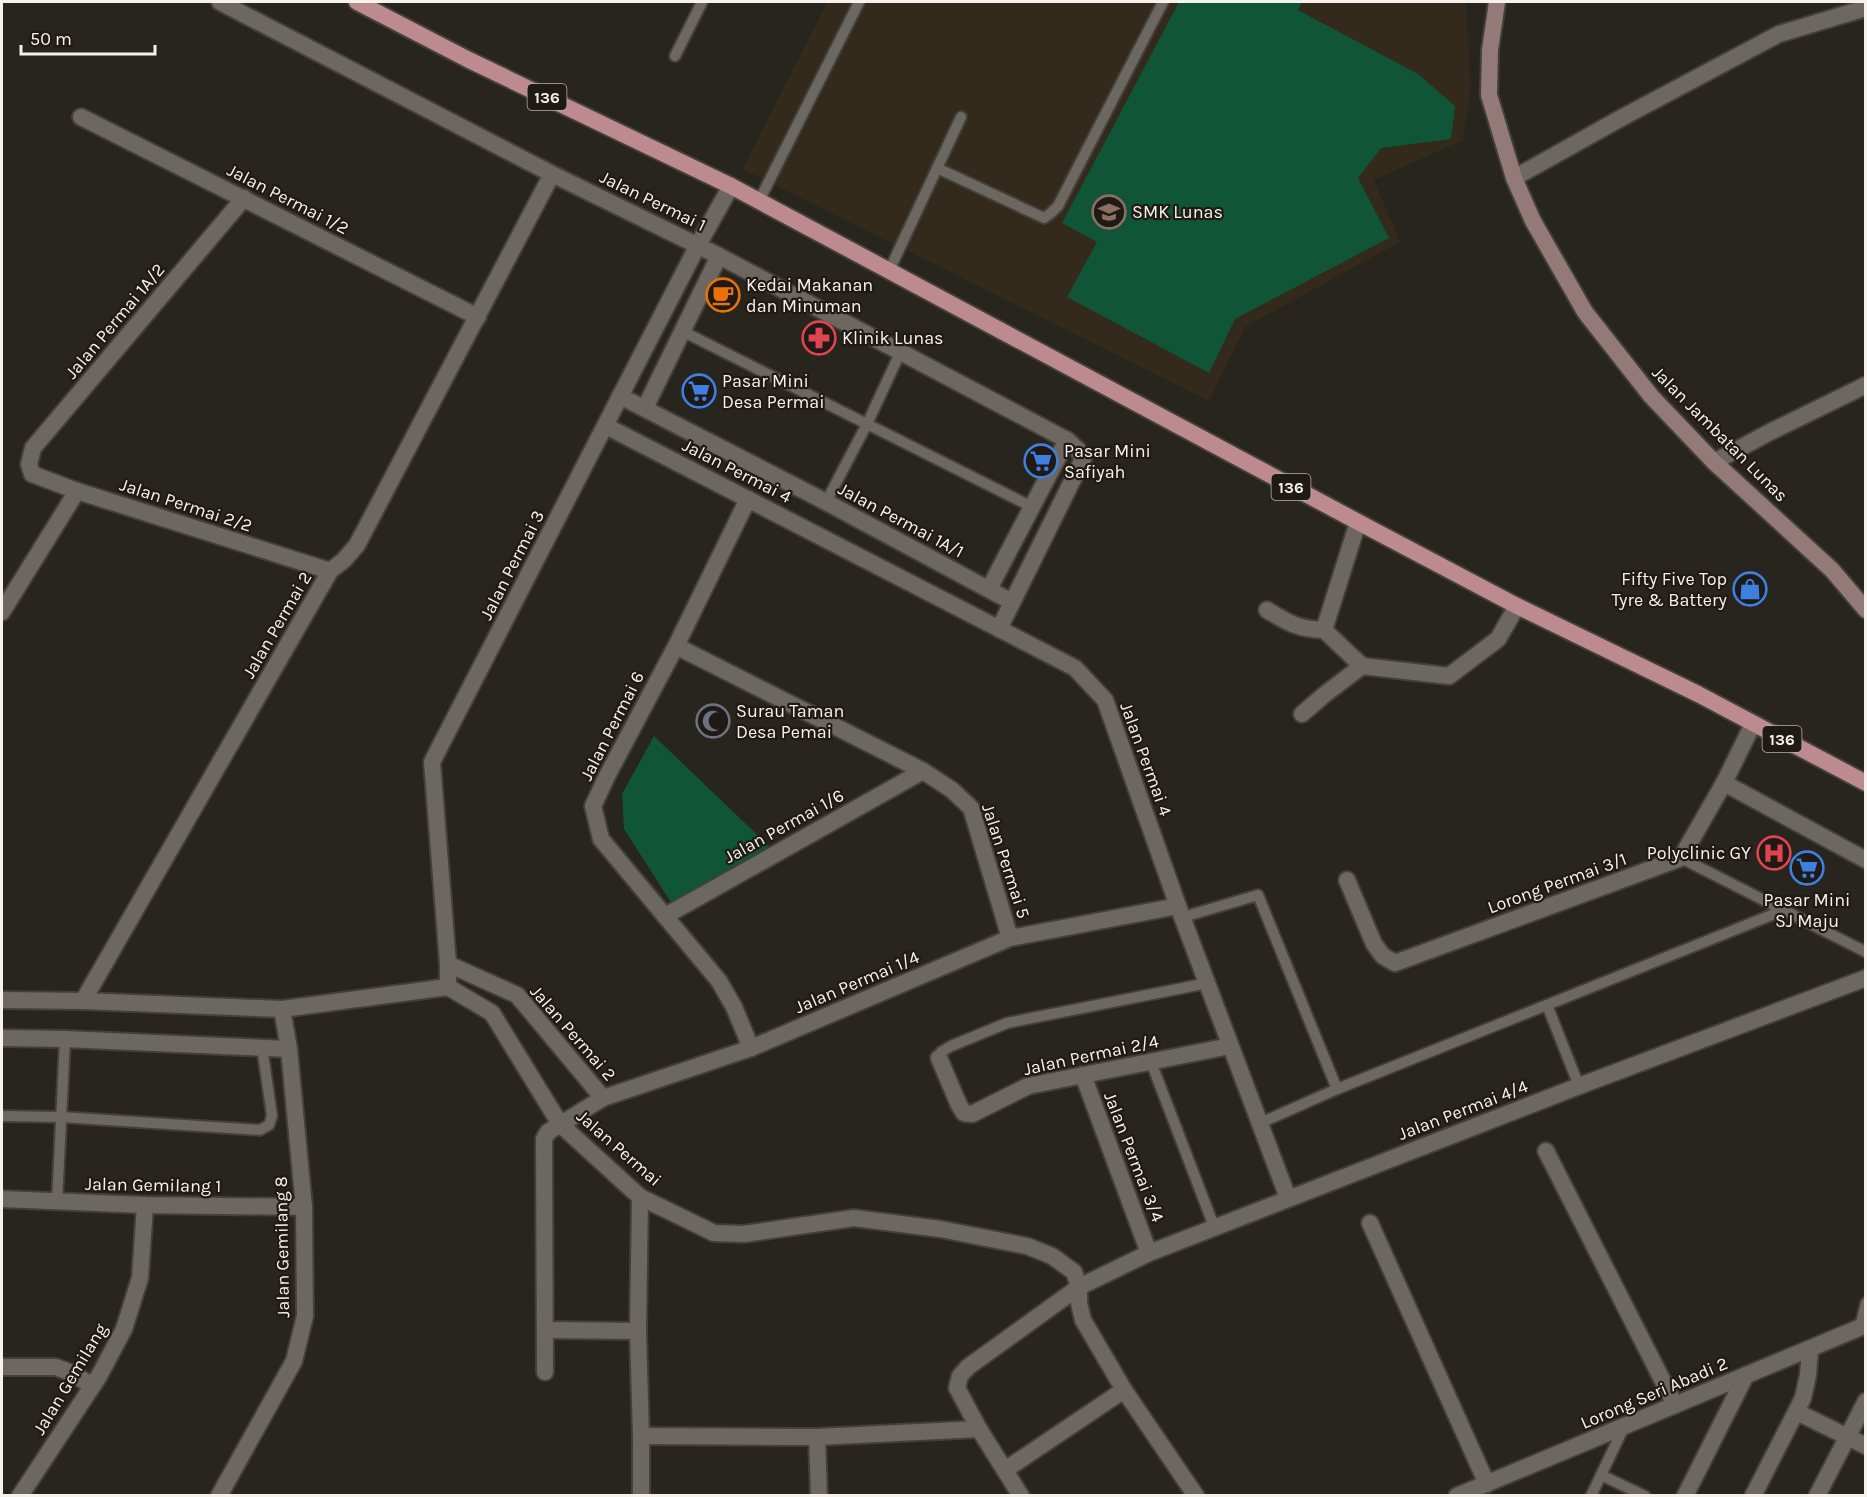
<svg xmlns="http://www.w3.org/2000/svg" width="1867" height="1497" font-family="Karla,sans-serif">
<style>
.education{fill:#342a1b}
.green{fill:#105537}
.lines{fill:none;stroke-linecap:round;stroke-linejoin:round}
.service-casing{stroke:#433f3b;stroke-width:14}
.minor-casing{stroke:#433f3b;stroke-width:20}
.secondary-casing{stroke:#433f3b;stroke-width:20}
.primary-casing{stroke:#433f3b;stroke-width:20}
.service{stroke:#6c6761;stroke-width:10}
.minor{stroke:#6c6761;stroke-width:16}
.secondary{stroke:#947979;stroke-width:16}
.primary{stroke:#bd8a90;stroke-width:16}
.labels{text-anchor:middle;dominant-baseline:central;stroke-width:4.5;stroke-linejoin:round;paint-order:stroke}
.shield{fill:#1f1a15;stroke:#b5b1ad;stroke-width:1.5}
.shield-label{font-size:16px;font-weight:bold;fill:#f5f2ee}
.street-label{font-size:18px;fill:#f5f2ee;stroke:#1f1a15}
.poi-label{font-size:18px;fill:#f5f2ee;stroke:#1f1a15;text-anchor:start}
</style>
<rect width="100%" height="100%" fill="#28241e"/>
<path class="education" d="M827,2H1466L1471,87L1463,140L1374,180L1400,242L1245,327L1209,401L743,169Z"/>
<g class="green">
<path d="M1179,2H1302L1298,10L1418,74L1455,106L1451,139L1381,148L1358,178L1389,238L1235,319L1209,373L1067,297L1097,242L1062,223Z"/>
<path d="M654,736L772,849L672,904L624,829L622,794Z"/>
</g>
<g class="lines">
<g class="service-casing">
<g id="service">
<path d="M675,56L702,2"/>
<path d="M937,168L1044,218L1051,213L1058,206L1163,2"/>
<path d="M759,201L859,2"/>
<path d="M889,271L961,117"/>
<path d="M682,331L1032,507"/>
<path d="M826,502L867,424L901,351"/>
<path d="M1681,858L1866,952"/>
<path d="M1183,917L1258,895L1337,1089"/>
<path d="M1547,1005L1579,1086"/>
<path d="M939,1058L941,1052L951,1046L1007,1023L1208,983"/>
<path d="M1151,1062L1215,1229"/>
<path d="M2,1116L61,1117L260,1130L269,1125L272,1116L262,1047"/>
<path d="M1258,1124L1337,1089L1784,910"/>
<path d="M57,1202L65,1039"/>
<path d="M1860,1327L1866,1303"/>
<path d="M1601,1475L1645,1496"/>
<path d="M1591,1496L1624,1427"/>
</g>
</g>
<g class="minor-casing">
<g id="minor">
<path d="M220,2L552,174L719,256L1067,440L1078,450L1083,459L999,629"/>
<path d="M81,117L478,317"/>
<path d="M1514,178L1623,117L1779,34L1866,8"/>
<path d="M244,198L33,448L29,464L32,474L77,491L330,571"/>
<path d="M620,396L826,502L1012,602"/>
<path d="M645,408L719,256"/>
<path d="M606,426L1075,668L1105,700L1178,906L1288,1198"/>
<path d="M1714,462L1770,432L1866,385"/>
<path d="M748,499L676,646L607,776L593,806L601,839L719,981L734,1007L751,1048"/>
<path d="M989,589L1067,440"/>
<path d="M1267,610C1289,623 1297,629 1324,630L1362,666"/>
<path d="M2,612L77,491"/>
<path d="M1324,630L1358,522"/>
<path d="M676,646L923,771L952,790L971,808L1010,938"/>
<path d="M1302,714L1324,695L1362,666L1449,676L1498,639L1517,606"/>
<path d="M1724,783L1866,860"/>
<path d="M1347,880L1374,944L1383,956L1395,963L1681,858L1724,783L1753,724"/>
<path d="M665,916L923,771"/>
<path d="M448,964L517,995L603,1098"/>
<path d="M448,987V964L432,762L698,245L731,186"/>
<path d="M2,1000L83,1001L282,1009L448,987L492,1013L560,1124L640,1197L714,1233L744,1234L854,1218L940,1229L1027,1246L1052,1256L1074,1272L1079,1287V1303L1083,1320L1124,1390L1196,1496"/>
<path d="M83,1001L330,571L344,560L357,545L552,174"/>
<path d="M2,1038L65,1039L289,1049"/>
<path d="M939,1058L959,1105L964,1113L972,1114L1028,1086L1230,1046"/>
<path d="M1083,1075L1149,1253"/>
<path d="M1546,1151L1675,1405"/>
<path d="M640,1197L638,1331L641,1436V1496"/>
<path d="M2,1199L145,1205L304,1207"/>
<path d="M1370,1223L1487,1484"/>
<path d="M545,1330L638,1331"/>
<path d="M2,1367H56L74,1374L92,1386"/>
<path d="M545,1372L544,1139L548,1132L603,1098L751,1048L1010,938L1178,906"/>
<path d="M1797,1412L1866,1446"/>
<path d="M641,1436L817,1437L979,1429"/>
<path d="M817,1437L819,1496"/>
<path d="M1005,1470L1124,1390"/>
<path d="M20,1496L99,1376L124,1329L140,1278L145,1205"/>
<path d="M219,1496L294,1361L305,1316L304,1207L289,1049L282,1009"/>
<path d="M1021,1496L979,1429L957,1388L960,1376L968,1367L1079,1287L1149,1253L1579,1086L1866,978"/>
<path d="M1457,1496L1866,1325"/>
<path d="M1685,1496L1746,1375"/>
<path d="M1753,1496L1803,1398L1808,1375L1810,1349"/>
<path d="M1817,1496L1866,1401"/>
</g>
</g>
<g class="secondary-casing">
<path id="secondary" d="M1497,2L1490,50L1489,95L1514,178L1533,221L1585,312L1651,396L1714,462L1832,570L1866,610"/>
</g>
<g class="primary-casing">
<path id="primary" d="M357,2L469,60L731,186L1358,522L1517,606L1698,694L1866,783"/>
</g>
<use href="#service" class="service"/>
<use href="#minor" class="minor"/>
<use href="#secondary" class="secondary"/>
<use href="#primary" class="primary"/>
</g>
<defs>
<g id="school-ring" transform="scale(1.725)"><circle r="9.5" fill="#1f1a15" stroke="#8d6e63" stroke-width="1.5"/><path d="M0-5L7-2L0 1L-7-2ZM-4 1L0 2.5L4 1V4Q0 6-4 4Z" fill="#8d6e63"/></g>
<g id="cafe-ring" transform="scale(1.725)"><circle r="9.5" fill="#1f1a15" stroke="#e8710a" stroke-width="1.5"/><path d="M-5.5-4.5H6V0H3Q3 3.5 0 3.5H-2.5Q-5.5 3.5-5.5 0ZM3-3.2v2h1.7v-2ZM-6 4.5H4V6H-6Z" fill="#e8710a"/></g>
<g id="pharmacy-ring" transform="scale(1.725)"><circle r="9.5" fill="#1f1a15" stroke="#e0444e" stroke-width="1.5"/><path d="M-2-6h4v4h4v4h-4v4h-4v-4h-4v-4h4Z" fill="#e0444e"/></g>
<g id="supermarket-ring" transform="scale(1.725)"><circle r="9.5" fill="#1f1a15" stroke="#3f7fe0" stroke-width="1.5"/><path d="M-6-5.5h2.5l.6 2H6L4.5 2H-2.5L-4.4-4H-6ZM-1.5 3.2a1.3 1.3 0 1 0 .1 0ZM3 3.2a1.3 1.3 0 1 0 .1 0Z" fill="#3f7fe0"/></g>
<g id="shop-ring" transform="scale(1.725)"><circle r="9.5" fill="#1f1a15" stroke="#3f7fe0" stroke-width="1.5"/><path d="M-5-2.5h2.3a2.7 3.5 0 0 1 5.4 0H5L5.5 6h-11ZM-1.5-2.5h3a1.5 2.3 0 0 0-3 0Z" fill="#3f7fe0"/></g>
<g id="mosque-ring" transform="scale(1.725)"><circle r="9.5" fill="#1f1a15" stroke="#6b7280" stroke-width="1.5"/><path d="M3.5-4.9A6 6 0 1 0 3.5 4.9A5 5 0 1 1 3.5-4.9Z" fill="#6b7280"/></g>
<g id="hospital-ring" transform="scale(1.725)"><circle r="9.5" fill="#1f1a15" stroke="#e0444e" stroke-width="1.5"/><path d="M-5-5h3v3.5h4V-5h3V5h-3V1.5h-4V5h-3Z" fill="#e0444e"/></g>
</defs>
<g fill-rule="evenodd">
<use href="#school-ring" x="1109" y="212"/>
<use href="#cafe-ring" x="723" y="295"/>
<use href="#pharmacy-ring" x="819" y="338"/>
<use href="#supermarket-ring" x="699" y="391"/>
<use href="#supermarket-ring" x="1041" y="461"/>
<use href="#shop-ring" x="1750" y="589"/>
<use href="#mosque-ring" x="713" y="721"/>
<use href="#hospital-ring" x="1774" y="853"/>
<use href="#supermarket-ring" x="1807" y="868"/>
</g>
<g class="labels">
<g class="shield">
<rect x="527.5" y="84" width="39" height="26" rx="4.5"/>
<rect x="1271.5" y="474" width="39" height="26" rx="4.5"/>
<rect x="1762.5" y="726" width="39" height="26" rx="4.5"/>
</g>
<g class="shield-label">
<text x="547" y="97">136</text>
<text x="1291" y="487">136</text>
<text x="1782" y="739">136</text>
</g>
<g class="street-label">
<text transform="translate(288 199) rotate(27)">Jalan Permai 1/2</text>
<text transform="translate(653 201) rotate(26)">Jalan Permai 1</text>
<text transform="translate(115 321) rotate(-50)">Jalan Permai 1A/2</text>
<text transform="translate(1720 434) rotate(45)">Jalan Jambatan Lunas</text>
<text transform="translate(737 471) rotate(27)">Jalan Permai 4</text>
<text transform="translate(186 505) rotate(18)">Jalan Permai 2/2</text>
<text transform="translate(901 520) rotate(28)">Jalan Permai 1A/1</text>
<text transform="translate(512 565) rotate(-63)">Jalan Permai 3</text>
<text transform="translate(277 625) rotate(-60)">Jalan Permai 2</text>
<text transform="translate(612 726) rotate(-63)">Jalan Permai 6</text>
<text transform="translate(1146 759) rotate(70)">Jalan Permai 4</text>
<text transform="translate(784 826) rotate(-29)">Jalan Permai 1/6</text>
<text transform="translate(1006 861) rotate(72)">Jalan Permai 5</text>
<text transform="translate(1557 883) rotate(-20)">Lorong Permai 3/1</text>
<text transform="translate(857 982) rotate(-23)">Jalan Permai 1/4</text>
<text transform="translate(573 1033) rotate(49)">Jalan Permai 2</text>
<text transform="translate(1091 1055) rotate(-12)">Jalan Permai 2/4</text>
<text transform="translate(1463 1110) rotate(-21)">Jalan Permai 4/4</text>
<text transform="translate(619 1148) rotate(41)">Jalan Permai</text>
<text transform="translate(1134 1157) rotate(69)">Jalan Permai 3/4</text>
<text transform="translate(153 1185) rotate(1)">Jalan Gemilang 1</text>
<text transform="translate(282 1247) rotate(-91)">Jalan Gemilang 8</text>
<text transform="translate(70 1379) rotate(-59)">Jalan Gemilang</text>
<text transform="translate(1654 1393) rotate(-23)">Lorong Seri Abadi 2</text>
</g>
<g class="poi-label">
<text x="1132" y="212">SMK Lunas</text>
<text x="746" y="285">Kedai Makanan<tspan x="746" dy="21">dan Minuman</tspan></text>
<text x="842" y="338">Klinik Lunas</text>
<text x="722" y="381">Pasar Mini<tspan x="722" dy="21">Desa Permai</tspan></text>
<text x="1064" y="451">Pasar Mini<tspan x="1064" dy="21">Safiyah</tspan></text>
<text x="1727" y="579" text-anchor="end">Fifty Five Top<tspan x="1727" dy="21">Tyre &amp; Battery</tspan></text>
<text x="736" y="711">Surau Taman<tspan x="736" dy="21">Desa Pemai</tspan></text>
<text x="1751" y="853" text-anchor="end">Polyclinic GY</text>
<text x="1807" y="900" text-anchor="middle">Pasar Mini<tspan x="1807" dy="21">SJ Maju</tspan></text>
</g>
</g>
<rect width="1867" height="1497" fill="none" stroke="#f5f2ee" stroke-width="6"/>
<path d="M21 45v9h134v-9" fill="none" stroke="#f5f2ee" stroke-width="3"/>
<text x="30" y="45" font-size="18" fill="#f5f2ee" stroke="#1f1a15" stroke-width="4.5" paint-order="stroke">50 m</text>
</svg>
